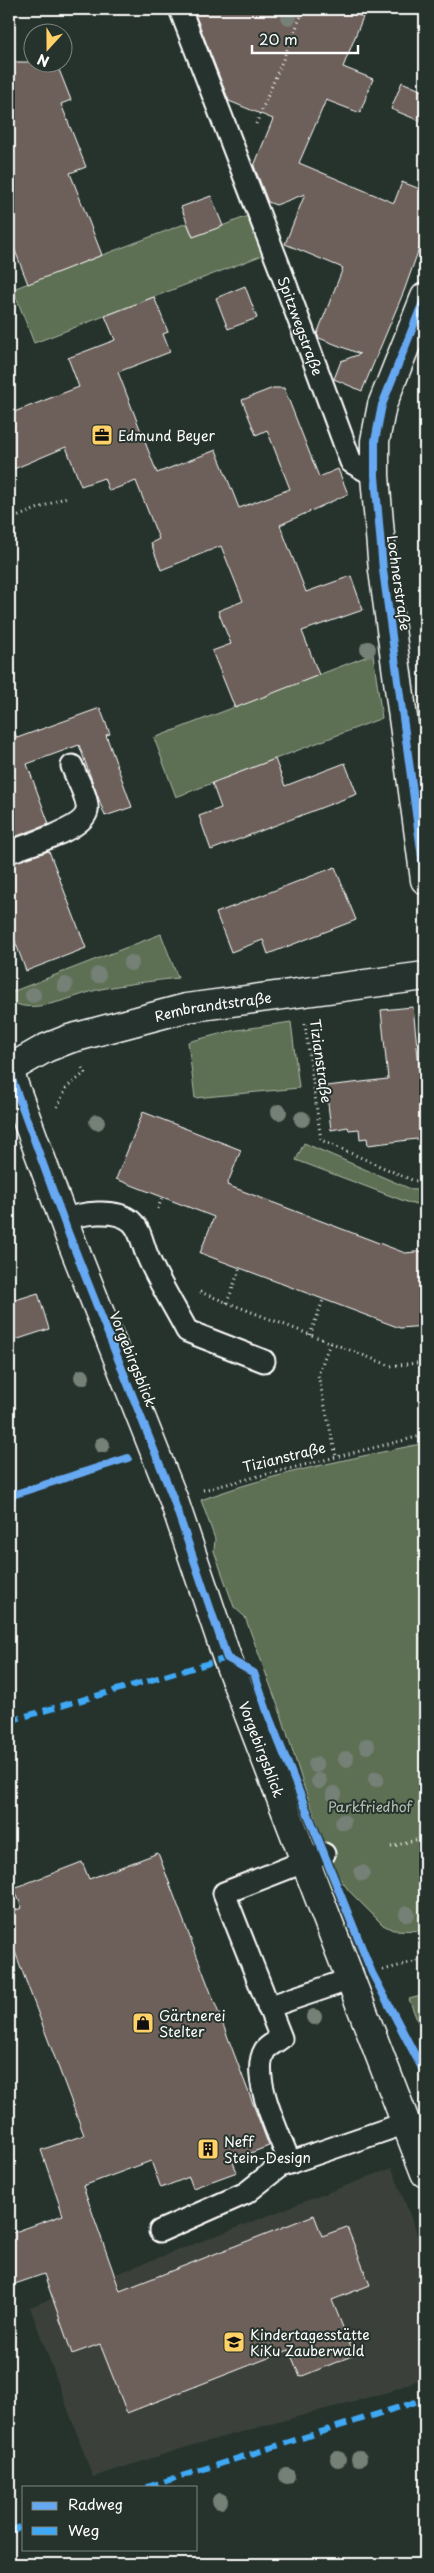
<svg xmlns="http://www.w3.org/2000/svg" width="434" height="2573" font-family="'Playpen Sans',sans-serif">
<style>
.built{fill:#3b413a}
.green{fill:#5d7053;stroke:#aeb8a9}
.building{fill:#6d615a;stroke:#fff}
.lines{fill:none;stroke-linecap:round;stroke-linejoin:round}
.service-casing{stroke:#fff;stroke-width:25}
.minor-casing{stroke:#fff;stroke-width:31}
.path{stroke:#fff;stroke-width:3;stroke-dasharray:1 4;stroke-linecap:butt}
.service{stroke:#26332d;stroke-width:21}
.minor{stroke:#26332d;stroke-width:28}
.quiet{stroke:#3fa9f5;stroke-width:6;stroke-dasharray:12 6;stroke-linecap:butt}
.cycleway-casing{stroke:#26332d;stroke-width:11}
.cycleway{stroke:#66a8f1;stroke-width:8}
.tree{fill:#758076}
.labels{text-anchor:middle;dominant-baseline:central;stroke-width:4;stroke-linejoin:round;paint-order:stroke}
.street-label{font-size:14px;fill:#fff;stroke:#26332d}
.poi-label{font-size:14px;fill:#fff;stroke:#26332d;text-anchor:start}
.park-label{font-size:14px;fill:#b6bfb2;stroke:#26332d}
</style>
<rect width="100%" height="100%" fill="#26332d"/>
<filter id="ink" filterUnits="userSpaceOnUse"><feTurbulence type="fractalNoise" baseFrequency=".02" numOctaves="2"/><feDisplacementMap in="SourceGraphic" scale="10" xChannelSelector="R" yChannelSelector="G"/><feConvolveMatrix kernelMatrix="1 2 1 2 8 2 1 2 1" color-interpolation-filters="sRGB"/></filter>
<g filter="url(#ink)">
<path class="built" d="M392,2168L425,2255V2377L388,2392L190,2446L93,2477L30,2307Z"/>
<g class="green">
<path d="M248,216L263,255L34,343L13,289L187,223L193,237Z"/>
<path d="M373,654L382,718L176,797L154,738Z"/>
<path d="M161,934L178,978C152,981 126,984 101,989C80,993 25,1020 9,998V993Z"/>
<path d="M291,1022L299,1088L195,1098L188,1042L231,1031Z"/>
<path d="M304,1143L413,1190L425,1189V1203L412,1204L296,1160Z"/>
<path d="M425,1443V1931L393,1930L383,1925L349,1891L336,1873L305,1790L282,1717L245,1617L234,1607L214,1551L215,1539L201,1500C273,1473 350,1459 425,1443Z"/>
<path d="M425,1995V2041L409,1999Z"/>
</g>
<g class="building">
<path d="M193,9H343L363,17L343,67L373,79L360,113L326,100L299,163L394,203L402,182L425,191V232L404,291L362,391L334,379L341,361L360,354L319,338L317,334L343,268L285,244L305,194L276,205L268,202L254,166L273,119L229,101Z"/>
<path d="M9,62H56L71,100L61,104L86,167L70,173L102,255L28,284L9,235Z"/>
<path d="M402,82L425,92V123L391,109Z"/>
<path d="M211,196L223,226L193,237L181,207Z"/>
<path d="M245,286L257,318L228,329L216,298Z"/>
<path d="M154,297L168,332L163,334L170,352L118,372L157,473L216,450L239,508L290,489L267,430L256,435L242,400L273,388H284L319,477L338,469L348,494L280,525L306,592L351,576L363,610L302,631L319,675L235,708L212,651L231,644L218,611L243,601L221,546L161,570L151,543L159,539L136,481L109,491L104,478L81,486L66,447L9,471V414L79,387L68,358L115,340L105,316Z"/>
<path d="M100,708L110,734L106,735L132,807L105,816L79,745L27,764L49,824L9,839V724H11L17,738Z"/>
<path d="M275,759L285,786L345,763L357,794L211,850L199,816L221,808L212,783Z"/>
<path d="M49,851L86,948L26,971L9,925V864Z"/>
<path d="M335,867L356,920L268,954L263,940L231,952L216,913Z"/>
<path d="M413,1007L421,1086H425V1138L368,1145L367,1138L360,1139L359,1129L349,1130L348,1127L331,1130L326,1086L388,1079L381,1010Z"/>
<path d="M143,1112L241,1150L227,1185L405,1253L425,1251V1326L400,1328L200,1253L214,1217L116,1179Z"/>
<path d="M38,1293L49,1329L9,1342V1302Z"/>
<path d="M158,1853L269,2146L232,2160L237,2172L193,2188L189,2177L161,2188L151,2161L83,2186L120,2291L314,2215L322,2236L347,2227L370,2285L332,2300L354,2355L300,2377L289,2350L127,2413L100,2344L72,2354L44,2274L9,2286V2234L63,2215L41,2150L84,2135L9,1936V1912L22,1908L14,1888L82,1862L89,1879Z"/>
</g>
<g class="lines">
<g class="service-casing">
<g id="service">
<path id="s1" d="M180,9L279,266L351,462L375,476"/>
<path d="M9,852C26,845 83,830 87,811C89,798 76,778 72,766"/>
<path d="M64,1220C81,1213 115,1208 131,1221C141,1230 142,1243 147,1255C158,1281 174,1306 187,1331L264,1361"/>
<path d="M268,2007L351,1979"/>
<path d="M290,2163C280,2136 249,2076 265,2050C268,2046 276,2042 281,2038L224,1893L324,1854"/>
<path d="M160,2231L246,2193L280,2166L406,2123"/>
</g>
</g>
<g class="minor-casing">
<g id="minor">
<path d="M425,297L382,405L375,441V476L383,570L425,880"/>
<path id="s2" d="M9,1069L46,1048L69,1039L186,1008L425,976"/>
<path id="s3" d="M9,1071L69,1235L173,1498L227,1658L425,2173"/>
</g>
</g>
<g class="path">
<path d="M256,124L304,9"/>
<path d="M9,520L69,496"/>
<path d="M305,1024L321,1140L414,1181L425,1180"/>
<path d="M57,1107L67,1087L85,1073L82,1068"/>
<path d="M158,1209L162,1197"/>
<path d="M200,1292L391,1366L425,1362"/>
<path d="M227,1303L240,1268"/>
<path d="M424,1326L425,1336"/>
<path d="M310,1335L323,1300"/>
<path d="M330,1343L318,1375L336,1456"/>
<path d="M203,1490L425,1435"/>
<path d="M391,1847L425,1837"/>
<path d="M383,1970L425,1959"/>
</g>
<use href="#service" class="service"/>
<use href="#minor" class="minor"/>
<g class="quiet">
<path d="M9,1721L227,1658L231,1661"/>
<path d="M147,2487L425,2399"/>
<path d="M9,2531L24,2526"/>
</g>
<g class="cycleway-casing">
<g id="cycleway">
<path d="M425,297L382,405L375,441V476L383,570L425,880"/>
<path d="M9,1071L69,1235L173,1498L227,1658L254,1673L269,1717L372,1973L425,2074"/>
<path d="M9,1496L128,1458"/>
</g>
</g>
<use href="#cycleway" class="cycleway"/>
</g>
<g class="tree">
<circle cx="289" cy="17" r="8"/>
<circle cx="368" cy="649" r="8"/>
<circle cx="131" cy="963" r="8"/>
<circle cx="98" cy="975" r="8"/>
<circle cx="65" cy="985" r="8"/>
<circle cx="33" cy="995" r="8"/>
<circle cx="279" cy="1112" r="8"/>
<circle cx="302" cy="1119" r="8"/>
<circle cx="97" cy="1122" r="8"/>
<circle cx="82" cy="1377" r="8"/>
<circle cx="102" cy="1445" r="8"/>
<circle cx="367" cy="1746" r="8"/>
<circle cx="346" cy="1759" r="8"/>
<circle cx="316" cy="1765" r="8"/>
<circle cx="376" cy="1779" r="8"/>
<circle cx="319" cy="1781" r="8"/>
<circle cx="334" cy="1794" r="8"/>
<circle cx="343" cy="1822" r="8"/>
<circle cx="362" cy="1873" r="8"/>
<circle cx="407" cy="1914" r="8"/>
<circle cx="314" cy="2017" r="8"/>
<circle cx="338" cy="2459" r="8"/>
<circle cx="359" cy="2459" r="8"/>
<circle cx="287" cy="2476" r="8"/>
<circle cx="220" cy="2501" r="8"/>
</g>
</g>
<defs>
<g id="office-square" transform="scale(1.125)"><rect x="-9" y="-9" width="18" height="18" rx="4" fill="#ffd166" stroke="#26332d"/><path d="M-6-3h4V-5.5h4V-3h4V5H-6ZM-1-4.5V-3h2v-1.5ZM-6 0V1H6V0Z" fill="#111"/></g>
<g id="shop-square" transform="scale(1.125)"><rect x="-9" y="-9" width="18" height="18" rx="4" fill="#ffd166" stroke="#26332d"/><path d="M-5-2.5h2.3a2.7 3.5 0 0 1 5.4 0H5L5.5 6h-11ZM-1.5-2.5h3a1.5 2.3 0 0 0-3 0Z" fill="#111"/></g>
<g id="building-square" transform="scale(1.125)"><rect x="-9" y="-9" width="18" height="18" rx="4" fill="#ffd166" stroke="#26332d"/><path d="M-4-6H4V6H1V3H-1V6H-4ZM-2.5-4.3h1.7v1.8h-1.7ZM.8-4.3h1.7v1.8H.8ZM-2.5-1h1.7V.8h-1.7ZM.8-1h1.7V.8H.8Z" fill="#111"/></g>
<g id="school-square" transform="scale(1.125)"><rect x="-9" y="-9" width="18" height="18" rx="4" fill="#ffd166" stroke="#26332d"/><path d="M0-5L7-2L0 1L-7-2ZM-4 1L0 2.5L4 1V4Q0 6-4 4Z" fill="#111"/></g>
</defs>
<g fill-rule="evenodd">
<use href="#office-square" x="102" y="435"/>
<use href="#shop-square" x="143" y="2023"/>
<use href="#building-square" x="208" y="2149"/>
<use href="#school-square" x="234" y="2342"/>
</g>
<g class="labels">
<g class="street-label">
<text stroke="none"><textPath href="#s1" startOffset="339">Spitzwegstraße</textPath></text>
<text transform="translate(399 583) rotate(82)">Lochnerstraße</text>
<text stroke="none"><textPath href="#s2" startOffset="215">Rembrandtstraße</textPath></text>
<text transform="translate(321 1061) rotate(82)">Tizianstraße</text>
<text transform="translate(133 1359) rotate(68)">Vorgebirgsblick</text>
<text transform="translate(284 1457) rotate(-14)">Tizianstraße</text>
<text stroke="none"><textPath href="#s3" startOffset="724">Vorgebirgsblick</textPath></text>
</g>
<g class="poi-label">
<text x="118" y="435">Edmund Beyer</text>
<text x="159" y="2015">Gärtnerei<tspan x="159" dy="16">Stelter</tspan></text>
<text x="224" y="2141">Neff<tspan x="224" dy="16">Stein-Design</tspan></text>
<text x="250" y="2334">Kindertagesstätte<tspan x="250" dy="16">KiKu Zauberwald</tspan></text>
</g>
<g class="park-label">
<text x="370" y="1806">Parkfriedhof</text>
</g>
</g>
<rect width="434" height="2573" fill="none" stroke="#26332d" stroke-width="30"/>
<rect x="15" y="15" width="404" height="2543" fill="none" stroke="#fff" stroke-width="2" filter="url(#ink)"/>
<rect x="22" y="2486" width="175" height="65" fill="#26332d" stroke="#7d8581"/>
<rect x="32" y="2502" width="25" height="8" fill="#66a8f1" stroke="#7d8581"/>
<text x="68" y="2510" font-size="15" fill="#ffffff">Radweg</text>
<rect x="32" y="2527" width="25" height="8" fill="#3fa9f5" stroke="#7d8581"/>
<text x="68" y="2536" font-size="15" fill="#ffffff">Weg</text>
<g transform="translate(48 48) rotate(201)"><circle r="24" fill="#26332d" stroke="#7d8581"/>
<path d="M0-4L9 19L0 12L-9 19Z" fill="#ffd166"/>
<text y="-8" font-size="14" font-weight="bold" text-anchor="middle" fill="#ffffff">N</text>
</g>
<path d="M252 45v8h106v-8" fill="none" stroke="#ffffff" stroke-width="2.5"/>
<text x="259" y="45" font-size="15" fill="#ffffff" stroke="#26332d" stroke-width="4" paint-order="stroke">20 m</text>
</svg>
